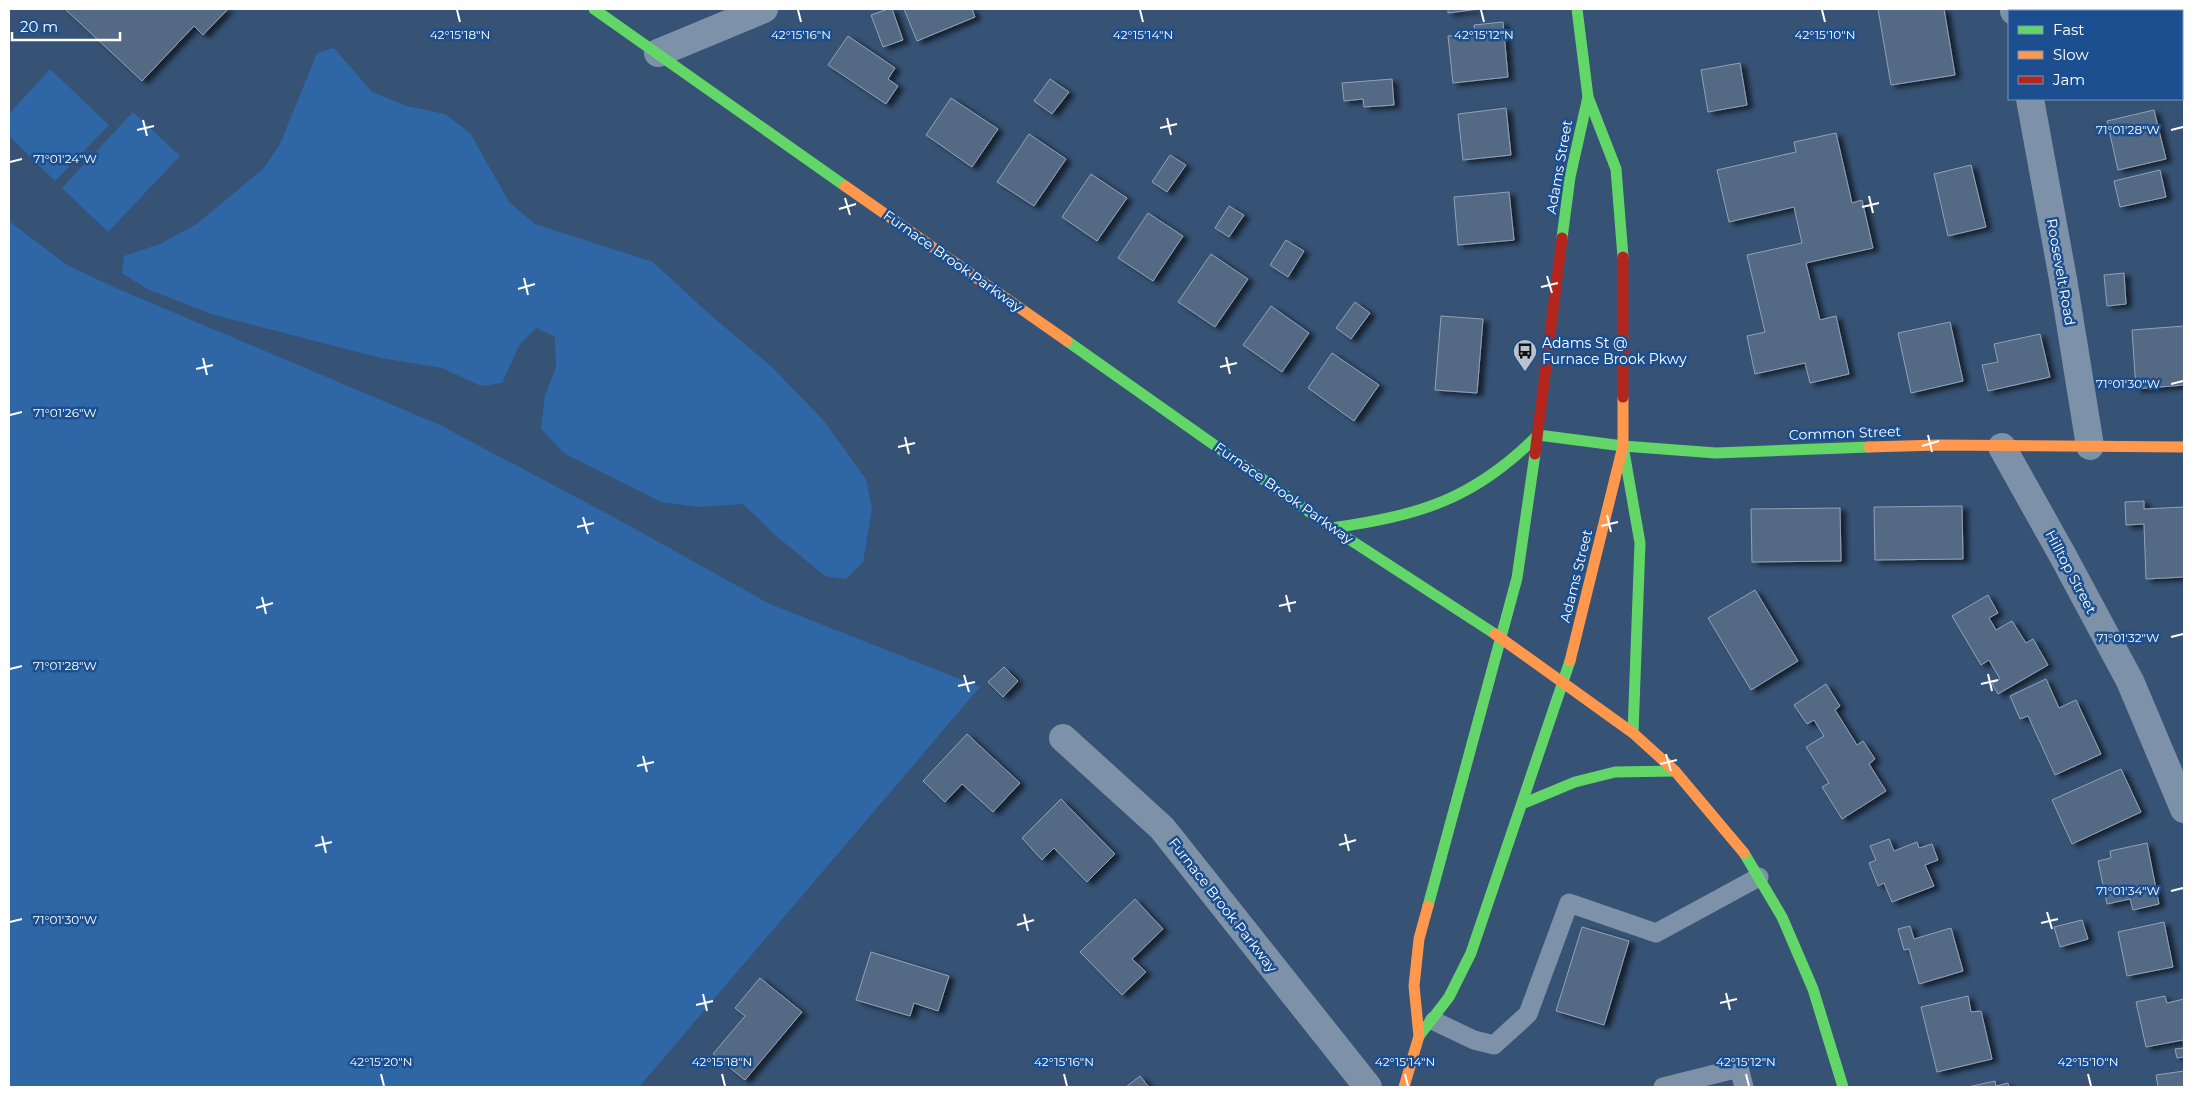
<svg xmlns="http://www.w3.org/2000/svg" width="2193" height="1096" font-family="Montserrat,sans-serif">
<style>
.green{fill:#2f66a5}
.building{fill:#526984;stroke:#92a2b6;filter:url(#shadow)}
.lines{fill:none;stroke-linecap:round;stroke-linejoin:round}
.lane{stroke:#7d92a8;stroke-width:19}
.street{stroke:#7d92a8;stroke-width:28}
.fast{stroke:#63d668;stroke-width:11}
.slow{stroke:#ff974d;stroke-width:11}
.jam{stroke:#b3261e;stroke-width:11}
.ticks{fill:none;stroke:#fff;stroke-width:2}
.labels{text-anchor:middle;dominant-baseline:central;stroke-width:5;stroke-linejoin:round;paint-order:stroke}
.street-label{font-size:14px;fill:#fff;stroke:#1b4f8f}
.poi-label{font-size:14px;fill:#fff;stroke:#1b4f8f;text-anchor:start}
.ticks-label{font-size:12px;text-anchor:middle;fill:#fff;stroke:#1b4f8f;stroke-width:5;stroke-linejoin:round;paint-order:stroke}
</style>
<defs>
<filter id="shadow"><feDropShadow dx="5.5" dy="3" stdDeviation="2.5" flood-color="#0009"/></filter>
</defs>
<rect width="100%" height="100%" fill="#365274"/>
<g class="green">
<path d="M334,48L372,92L407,106L445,114L470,133L509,202L535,224L653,262L708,313L772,367L824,421L866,479L872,509L863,562L846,579L825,576L775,535L743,504L698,507L661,502L565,454L541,429L545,395L556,367L555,337L536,328L520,344L502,383L481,386L442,368L381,358L211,314L147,289L122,273L124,256L160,244L198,223L263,169L280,144L317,53Z"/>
<path d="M50,69L109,125L55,181L9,136V114Z"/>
<path d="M133,112L180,156L108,232L62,188Z"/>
<path d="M9,221L67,265L116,288L440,425L619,520L770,604L980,687L639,1087H9Z"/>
</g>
<g class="building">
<path d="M65,9H228L203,35L194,26L142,81Z"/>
<path d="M888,9H892L903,40L883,47L871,15Z"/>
<path d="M904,9H972L975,17L917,41Z"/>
<path d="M1448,9H1479L1448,13Z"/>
<path d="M1878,9H1944L1955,75L1891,85Z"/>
<path d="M2084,9H2134L2135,11H2085Z"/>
<path d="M1503,22L1508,77L1453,83L1448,36L1475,34L1474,25Z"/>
<path d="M848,36L895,68L888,79L898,86L886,104L828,65Z"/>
<path d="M1740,63L1747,105L1708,112L1701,70Z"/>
<path d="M1050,79L1069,92L1052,114L1034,101Z"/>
<path d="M1392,79L1394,105L1364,107L1363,99L1344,101L1342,83Z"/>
<path d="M951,98L998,129L972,167L926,135Z"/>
<path d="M1506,108L1511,155L1463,160L1458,114Z"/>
<path d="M2154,110L2166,159L2118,170L2107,121Z"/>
<path d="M1836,133L1852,203L1862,200L1873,248L1806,263L1820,320L1836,316L1849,374L1810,383L1805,363L1755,374L1747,336L1765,332L1747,255L1802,243L1794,207L1729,222L1717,170L1796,152L1794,142Z"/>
<path d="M1029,134L1066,159L1034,206L997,182Z"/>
<path d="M1170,155L1186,165L1167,192L1152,182Z"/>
<path d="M1971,165L1986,227L1948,236L1934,174Z"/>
<path d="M2160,170L2166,197L2120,207L2114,181Z"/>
<path d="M1091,174L1127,198L1097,241L1062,217Z"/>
<path d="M1509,192L1514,240L1458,245L1454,197Z"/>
<path d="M1229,206L1244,215L1229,237L1215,228Z"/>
<path d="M1148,213L1183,236L1153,281L1118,258Z"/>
<path d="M1286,240L1304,251L1288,277L1270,265Z"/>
<path d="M1211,254L1248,279L1215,327L1178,302Z"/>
<path d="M2124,273L2126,304L2107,306L2104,275Z"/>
<path d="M1355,302L1370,313L1351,339L1336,328Z"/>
<path d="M1271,306L1309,333L1282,372L1243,345Z"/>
<path d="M1441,316L1483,319L1477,393L1435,390Z"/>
<path d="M1950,322L1963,381L1911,393L1898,333Z"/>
<path d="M2184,326V385L2136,389L2132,330Z"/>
<path d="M2040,334L2050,377L1988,391L1982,365L1998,362L1994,344Z"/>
<path d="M1332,353L1379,385L1354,421L1308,388Z"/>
<path d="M2144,501V509L2184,507V577L2146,579L2144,524L2126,525L2125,502Z"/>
<path d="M1962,506L1963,559L1875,560L1874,507Z"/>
<path d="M1840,508L1841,561L1752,562L1751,509Z"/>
<path d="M1755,590L1798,661L1751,690L1708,618Z"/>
<path d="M1988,595L1998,613L1989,618L1996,630L2012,621L2026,643L2033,639L2048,665L1998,694L1992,684L2000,679L1989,660L1981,665L1952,616Z"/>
<path d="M1004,667L1018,681L1003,697L988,682Z"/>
<path d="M2046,679L2059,708L2076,700L2101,754L2055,775L2028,716L2020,719L2010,696Z"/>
<path d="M1826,684L1840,706L1835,710L1857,745L1863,741L1875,759L1869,764L1886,791L1842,819L1822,787L1829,783L1806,747L1824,736L1814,720L1807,724L1794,705Z"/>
<path d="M967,734L1020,783L993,812L962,784L945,802L923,781Z"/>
<path d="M2121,769L2141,812L2072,844L2052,800Z"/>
<path d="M1061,799L1115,854L1087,882L1054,848L1042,860L1022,838Z"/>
<path d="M1889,839L1894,851L1917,842L1919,848L1932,844L1938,860L1925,865L1934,886L1892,902L1884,883L1878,886L1869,863L1876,860L1870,846Z"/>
<path d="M2147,843L2159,904L2133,910L2130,899L2107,904L2098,861L2111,858L2110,851Z"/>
<path d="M1135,899L1163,929L1132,959L1146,972L1122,995L1080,952Z"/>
<path d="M2082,920L2088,939L2060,947L2054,927Z"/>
<path d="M2164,922L2173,967L2127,976L2118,932Z"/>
<path d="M1910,926L1914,939L1951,928L1963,971L1919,984L1909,949L1904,950L1898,929Z"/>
<path d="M1582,927L1629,941L1604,1025L1556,1011Z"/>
<path d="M871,952L949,976L938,1011L914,1003L910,1016L856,1000Z"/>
<path d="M760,978L802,1012L745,1080L713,1054L745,1016L735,1008Z"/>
<path d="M1968,996L1971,1012L1981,1011L1992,1059L1937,1072L1921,1007Z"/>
<path d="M2165,996L2167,1003L2184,999V1057L2177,1058L2175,1049L2184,1048L2183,1040L2146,1047L2136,1002Z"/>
<path d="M2184,1071V1087H2158L2156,1075Z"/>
<path d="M1140,1076L1149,1087H1126Z"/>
<path d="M1995,1081L1996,1086L2008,1083L2009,1087H1968Z"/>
</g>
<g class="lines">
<g class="lane">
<path d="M1434,1021L1474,1040L1494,1045L1528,1014L1569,903L1656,933L1759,877"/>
<path d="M1663,1087L1739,1068L1744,1087"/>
</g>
<g class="street">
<path d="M2014,9V11"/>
<path d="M658,53L764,9"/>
<path d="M2030,99L2063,279L2090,446"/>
<path d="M2002,447L2063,556L2130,681L2184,809"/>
<path d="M1063,738L1162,828L1368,1087"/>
</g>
<g class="fast">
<path d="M594,9L845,186"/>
<path d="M1577,9L1588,97L1616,169L1623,257"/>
<path d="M1562,238L1570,177L1588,97"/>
<path d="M1067,341L1332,528L1495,634"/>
<path d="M1623,446L1640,543L1633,733"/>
<path d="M1332,528C1420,515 1473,500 1538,435L1623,446L1716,453L1869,447"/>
<path d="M1522,804L1575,782L1615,772L1675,771"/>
<path d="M1744,853L1782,917L1813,989L1843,1087"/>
<path d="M1428,906L1517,578L1535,454"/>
<path d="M1419,1036L1449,997L1471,953L1570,661"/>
</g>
<g class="slow">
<path d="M845,186L1067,341"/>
<path d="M1869,447L1939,445L2184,447"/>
<path d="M1495,634L1633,733L1675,771L1744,853"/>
<path d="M1570,661L1623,446V397"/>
<path d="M1404,1087L1419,1036L1414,986L1419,939L1428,906"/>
</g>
<g class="jam">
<path d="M1623,257V397"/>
<path d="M1535,454L1562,238"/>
</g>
</g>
<path class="ticks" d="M457,10L460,22M798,10L801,22M1140,10L1143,22M1481,10L1484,22M1822,10L1825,22M1167,118L1171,135M143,120L147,136M1160,128L1177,124M137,130L154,126M2171,130L2183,127M10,162L22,159M1869,196L1873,213M845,198L850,215M1862,207L1879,203M839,209L856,204M1547,276L1552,293M524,278L528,295M1541,287L1558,283M518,289L535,284M1226,357L1230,374M203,358L207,375M1220,367L1237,363M196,369L213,365M2171,384L2183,381M10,415L22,412M1928,435L1932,452M905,437L909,454M1922,446L1939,441M898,447L915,443M1607,515L1611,532M583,517L588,534M1601,526L1618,522M577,527L594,523M1286,595L1290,612M262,597L266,614M1279,606L1296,602M256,608L273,603M2171,637L2183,634M10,669L22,666M1988,674L1992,691M964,675L969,692M1981,684L1998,680M958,686L975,682M1666,754L1671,771M643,756L647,772M1660,764L1677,760M637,766L654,762M1345,834L1349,851M322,836L326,853M1339,845L1356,840M315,846L332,842M2171,891L2183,888M2047,912L2052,929M1024,914L1028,931M10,922L22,919M2041,923L2058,919M1017,925L1034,920M1726,993L1730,1010M703,994L707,1011M1720,1003L1737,999M696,1005L713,1001M381,1074L384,1086M722,1074L725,1086M1064,1074L1067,1086M1405,1074L1408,1086M1746,1074L1749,1086M2088,1074L2091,1086"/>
<defs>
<g id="bus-pin" transform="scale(1.25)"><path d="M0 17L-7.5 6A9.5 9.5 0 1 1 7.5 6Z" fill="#b9c2ce" stroke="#1b4f8f"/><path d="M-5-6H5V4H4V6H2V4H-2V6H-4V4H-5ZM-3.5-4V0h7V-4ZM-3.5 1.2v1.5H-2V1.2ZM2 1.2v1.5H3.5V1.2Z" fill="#111"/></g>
</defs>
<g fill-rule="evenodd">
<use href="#bus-pin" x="1525" y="351"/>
</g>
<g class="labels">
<g class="street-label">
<text transform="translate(1559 167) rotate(-80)">Adams Street</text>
<text transform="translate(953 261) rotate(35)">Furnace Brook Parkway</text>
<text transform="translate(2061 272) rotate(80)">Roosevelt Road</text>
<text transform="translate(1845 433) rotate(-2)">Common Street</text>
<text transform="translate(1284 493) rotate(35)">Furnace Brook Parkway</text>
<text transform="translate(2071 572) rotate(62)">Hilltop Street</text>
<text transform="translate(1576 576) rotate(-76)">Adams Street</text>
<text transform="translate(1223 905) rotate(52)">Furnace Brook Parkway</text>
</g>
<g class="poi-label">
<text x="1542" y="343">Adams St @<tspan x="1542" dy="16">Furnace Brook Pkwy</tspan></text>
</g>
</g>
<g class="ticks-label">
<text x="460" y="39">42°15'18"N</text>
<text x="801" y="39">42°15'16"N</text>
<text x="1143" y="39">42°15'14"N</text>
<text x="1484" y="39">42°15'12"N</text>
<text x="1825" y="39">42°15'10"N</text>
<text x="2128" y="134">71°01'28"W</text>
<text x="65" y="163">71°01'24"W</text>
<text x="2128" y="388">71°01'30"W</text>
<text x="65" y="417">71°01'26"W</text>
<text x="2128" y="642">71°01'32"W</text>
<text x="65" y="670">71°01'28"W</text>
<text x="2128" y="895">71°01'34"W</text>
<text x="65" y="924">71°01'30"W</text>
<text x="381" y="1066">42°15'20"N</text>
<text x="722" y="1066">42°15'18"N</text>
<text x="1064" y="1066">42°15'16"N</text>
<text x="1405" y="1066">42°15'14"N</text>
<text x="1746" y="1066">42°15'12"N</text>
<text x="2088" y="1066">42°15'10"N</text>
</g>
<rect width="2193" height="1096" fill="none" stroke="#ffffff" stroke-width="20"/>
<rect x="2008" y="10" width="175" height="90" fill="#1b4f8f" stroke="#7695bc"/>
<rect x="2018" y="26" width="25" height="8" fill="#63d668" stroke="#7695bc"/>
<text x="2053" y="35" font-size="15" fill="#ffffff">Fast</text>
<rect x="2018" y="51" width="25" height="8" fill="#ff974d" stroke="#7695bc"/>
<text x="2053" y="60" font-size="15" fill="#ffffff">Slow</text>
<rect x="2018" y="76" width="25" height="8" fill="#b3261e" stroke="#7695bc"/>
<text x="2053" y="85" font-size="15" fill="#ffffff">Jam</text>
<path d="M12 32v8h108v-8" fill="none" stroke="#ffffff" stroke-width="2.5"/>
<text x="20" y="32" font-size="15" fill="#ffffff" stroke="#1b4f8f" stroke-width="4" paint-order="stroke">20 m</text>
</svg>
